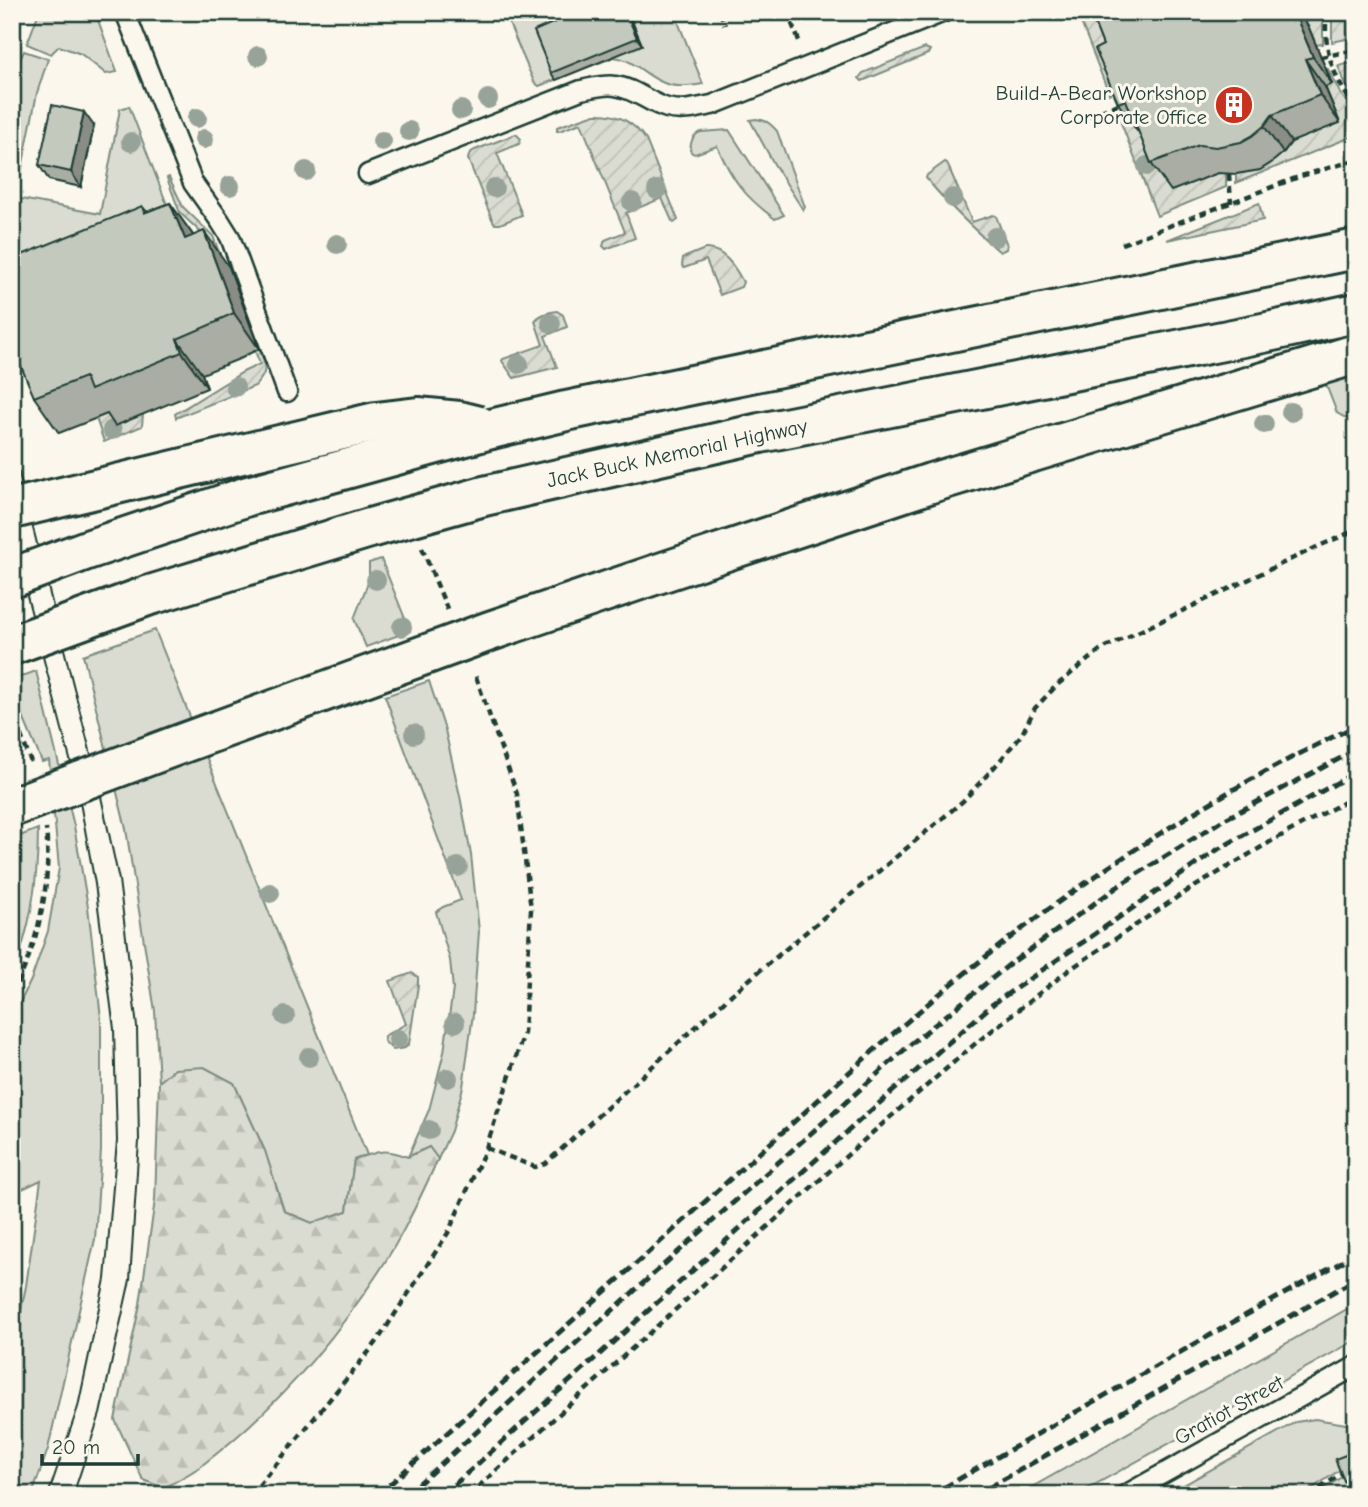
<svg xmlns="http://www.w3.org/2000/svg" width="1368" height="1507" font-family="'Comic Neue',sans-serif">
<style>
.green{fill:#dbdcd1;stroke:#7d8c82;stroke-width:2}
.forest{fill:url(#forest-firs);stroke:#7d8c82;stroke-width:2}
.garden{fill:url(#garden-furrows);stroke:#7d8c82;stroke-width:2}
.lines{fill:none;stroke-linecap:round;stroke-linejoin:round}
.lane-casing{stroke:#1f3d34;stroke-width:23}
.highway-casing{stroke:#1f3d34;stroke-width:44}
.path{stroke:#1f3d34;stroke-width:4.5;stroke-dasharray:7 5;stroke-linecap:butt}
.lane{stroke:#fbf7ec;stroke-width:18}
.highway{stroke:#fbf7ec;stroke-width:38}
.tram{stroke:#1f3d34;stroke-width:2}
.rail{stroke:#1f3d34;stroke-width:5;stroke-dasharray:10 5;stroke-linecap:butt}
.highway-bridge-casing{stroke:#1f3d34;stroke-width:44;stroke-linecap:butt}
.highway-bridge{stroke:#fbf7ec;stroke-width:38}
.tree{fill:#97a298}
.wall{fill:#a9ada3;stroke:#1f3d34;stroke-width:2}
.shaded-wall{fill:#898d85;stroke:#1f3d34;stroke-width:2}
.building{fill:#c4c9be;stroke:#1f3d34;stroke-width:2}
.labels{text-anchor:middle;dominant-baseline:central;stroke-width:6;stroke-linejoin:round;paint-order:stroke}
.poi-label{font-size:21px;fill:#1f3d34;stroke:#fbf7ec;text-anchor:end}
.street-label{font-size:21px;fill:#1f3d34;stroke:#fbf7ec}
</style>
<defs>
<pattern id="forest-firs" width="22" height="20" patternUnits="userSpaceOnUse" patternTransform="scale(1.75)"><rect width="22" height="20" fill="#dbdcd1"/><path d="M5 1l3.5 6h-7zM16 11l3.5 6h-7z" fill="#bcbeb4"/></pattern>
<pattern id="garden-furrows" width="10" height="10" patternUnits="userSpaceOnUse" patternTransform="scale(1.75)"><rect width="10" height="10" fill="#dbdcd1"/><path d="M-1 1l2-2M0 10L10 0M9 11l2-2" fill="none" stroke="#bcbeb4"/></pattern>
</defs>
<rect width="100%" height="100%" fill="#fbf7ec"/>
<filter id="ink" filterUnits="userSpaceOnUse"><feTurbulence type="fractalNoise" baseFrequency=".0143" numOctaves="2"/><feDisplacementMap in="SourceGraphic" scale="14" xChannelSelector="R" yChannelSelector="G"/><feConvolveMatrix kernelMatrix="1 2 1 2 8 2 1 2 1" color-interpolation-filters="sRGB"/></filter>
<g filter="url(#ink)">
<g class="green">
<path d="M39,12H95L117,72L106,74L81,54L59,46L51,54L27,44Z"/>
<path d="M504,12H674L703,84C690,86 676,88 664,83C645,76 634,59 614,57L539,86L534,82Z"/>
<path d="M24,51L48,59L37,93L16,198L100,214L120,109L129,106L171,215L12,314V83L16,68Z"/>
<path d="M756,119C766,120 770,123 777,131L805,207L803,210L774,164L750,120Z"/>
<path d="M729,130L784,215L775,219C744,196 733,181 717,146L695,154L692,153L690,150C691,142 692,135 701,132Z"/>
<path d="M1356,368V418L1349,420L1337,413L1323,377Z"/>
<path d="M381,559L410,631L366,647L354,619L369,580V563Z"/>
<path d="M155,630L367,1155L354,1160L347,1211L312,1223L284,1211L265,1151L234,1083L175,1069L159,1082L155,1011L126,829L83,655Z"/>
<path d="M36,671L74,826L88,907L101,1018V1151L95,1239L48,1449L32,1495H12V1354L26,1286L41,1180L12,1194V1016L17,1009L31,980L48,931L59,868L49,760L42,762L12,691V680Z"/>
<path d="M429,681L445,730L460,796L471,855L479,931L473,1014L463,1087L451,1131L438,1159L429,1147L408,1157L429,1110L444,1052L453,989L450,960L436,912L443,907L461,900L385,696Z"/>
<path d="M38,829C38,878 32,928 12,973V839Z"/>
<path d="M1356,1304V1340L1076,1495H1018Z"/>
<path d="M1315,1419L1346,1424L1356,1430V1464L1340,1470L1302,1495H1166L1296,1422Z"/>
<path d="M1346,1474L1354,1495H1315Z"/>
</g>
<path class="forest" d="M204,1067L234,1083L265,1151L284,1211L312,1223L347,1211L354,1160C378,1151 383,1148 408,1157L429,1147L438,1159C420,1198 402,1237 378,1273C330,1346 271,1413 201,1466C190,1474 176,1481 164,1488L143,1480L115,1420L140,1304L155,1200L159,1082L175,1069Z"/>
<g class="garden">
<path d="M1077,12H1098L1120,89L1109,94Z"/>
<path d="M1294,12H1323V44L1316,45Z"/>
<path d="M1332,12H1356V37L1332,42Z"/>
<path d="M925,48L930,50L928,54L862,81L859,78L863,73Z"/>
<path d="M1356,62V101L1346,85L1338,66Z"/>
<path d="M1326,69H1328L1340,93L1356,115V135L1236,183V174L1260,170L1271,163L1283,153L1291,142L1339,123L1325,87L1332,84Z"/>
<path d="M595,114C616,113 634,122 646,140L678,220L674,223L672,221L662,198L626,213L635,238L606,249L603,246L605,240L625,232L581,123L559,131H557V127Z"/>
<path d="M1131,115L1145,127L1171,190L1218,173H1226V187L1157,216L1120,120Z"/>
<path d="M516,134L521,139L519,144L497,153L522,215L500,224H495L492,219L468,159L470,153L475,150Z"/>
<path d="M945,162L947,163L972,222L993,215L996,216L1007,245L1006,249L1000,252C973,229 948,205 926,178L927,175Z"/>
<path d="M169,177L183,207L213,236L225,268L208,239L180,213L167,178Z"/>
<path d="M1259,203L1263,220L1167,240Z"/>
<path d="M705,249C723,248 735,267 743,282L741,287L720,295L706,260L684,268L682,266L683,258Z"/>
<path d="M557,311L563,315L567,327L545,336L557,367L514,378L502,361L503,359L543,345L535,321C539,314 549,312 557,311Z"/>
<path d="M260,349C265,367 269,371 255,386L176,418L175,414L243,372L260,364L255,351Z"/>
<path d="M110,412L143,414L142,426L104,442L96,418Z"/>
<path d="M412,973L418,977V985L409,1044L405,1048L393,1050L384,1041V1036L406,1024L390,981Z"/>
</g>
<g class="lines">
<g class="lane-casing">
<g id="lane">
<path d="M125,12L193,183L220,221L230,237L287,392"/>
<path d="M368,174L581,90C592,88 604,84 615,86C634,88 649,103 667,108C681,112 697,108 712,105L944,12"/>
<path d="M1125,1495L1356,1366"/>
</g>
</g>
<g class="highway-casing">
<path id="highway" d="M491,429L566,411L721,379L1356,249"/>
</g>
<g class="path">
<path d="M720,12L725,25"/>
<path d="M787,12L800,43"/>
<path d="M1327,12C1322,48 1334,80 1356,108"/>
<path d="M1321,57L1356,50"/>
<path d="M1089,116L1121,103"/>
<path d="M1229,174L1231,203"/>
<path d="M1122,244L1301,176L1356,160"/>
<path d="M422,548L448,611"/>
<path d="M12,712L31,762"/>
<path d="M12,994C38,946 52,883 46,829"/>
<path d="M486,1148L535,1167L545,1164L732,994L963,801L998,763L1022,734L1035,708L1057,685L1100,650L1319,546L1356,530"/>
<path d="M251,1495L376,1343L448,1233L486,1148L524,1033L531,909L517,794L475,674"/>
<path d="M469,1495L872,1133L976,1043L1069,970L1179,896L1275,839L1356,796"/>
<path d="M1310,1495L1344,1472"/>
</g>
<use href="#lane" class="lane"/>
<use href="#highway" class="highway"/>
<g class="tram">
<path d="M12,32L20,12"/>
<path d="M12,446L97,778L119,880L137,1027L139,1141L130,1280L100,1414L73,1495"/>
<path d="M12,539L77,786L95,884L114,1029L117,1141L105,1279L78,1407L48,1495"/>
</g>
<g class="rail">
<path d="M378,1495C498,1387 618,1280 738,1172C819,1100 899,1025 984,958C1099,868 1223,788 1356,726"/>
<path d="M406,1495L912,1043L1010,964L1120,885L1223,820L1356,750"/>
<path d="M443,1495L868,1113L993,1004L1217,850L1356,772"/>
<path d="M931,1495L1228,1325L1356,1254"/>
<path d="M976,1495L1356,1279"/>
</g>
<g class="highway-bridge-casing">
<g id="highway-bridge">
<path d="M12,509L376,422L418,417L459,421L479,426"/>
<path d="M12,578L87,550L248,496L491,429"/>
<path d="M12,645L147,596L370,528L484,496L760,433L1263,333L1356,313"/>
<path d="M12,807L175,746L490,631L666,571L931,483L1356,354"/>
</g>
</g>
<use href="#highway-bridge" class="highway-bridge"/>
</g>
<g class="tree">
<circle cx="258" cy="56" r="10"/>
<circle cx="488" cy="99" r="10"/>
<circle cx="461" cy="110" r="10"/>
<circle cx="197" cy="118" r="10"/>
<circle cx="409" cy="131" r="10"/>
<circle cx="204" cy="139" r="10"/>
<circle cx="382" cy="141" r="10"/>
<circle cx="131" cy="142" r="10"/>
<circle cx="1147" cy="166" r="10"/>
<circle cx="306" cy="171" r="10"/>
<circle cx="230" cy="186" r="10"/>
<circle cx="494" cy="188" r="10"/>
<circle cx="657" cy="190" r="10"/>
<circle cx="953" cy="198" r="10"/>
<circle cx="632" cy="202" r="10"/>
<circle cx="995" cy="237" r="10"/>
<circle cx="337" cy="244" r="10"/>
<circle cx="551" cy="323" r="10"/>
<circle cx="519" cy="364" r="10"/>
<circle cx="235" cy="387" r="10"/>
<circle cx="1291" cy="412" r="10"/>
<circle cx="1264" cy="424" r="10"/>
<circle cx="112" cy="430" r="10"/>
<circle cx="376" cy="580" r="10"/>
<circle cx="402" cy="627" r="10"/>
<circle cx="414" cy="734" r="10"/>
<circle cx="458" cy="867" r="10"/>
<circle cx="270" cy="893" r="10"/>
<circle cx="285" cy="1016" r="10"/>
<circle cx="455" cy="1023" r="10"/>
<circle cx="398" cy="1039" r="10"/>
<circle cx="309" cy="1057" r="10"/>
<circle cx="448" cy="1078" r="10"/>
<circle cx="429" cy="1130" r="10"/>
</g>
<g class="wall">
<path d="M578,12H628L642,45L556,80L551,73Z"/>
<path d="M1090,12H1298L1309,28L1332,84L1325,87L1340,123L1291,142L1283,153L1271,163L1260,170L1236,174L1218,173L1171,191L1151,163L1138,130L1137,131L1118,103L1103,45Z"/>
<path d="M94,126L81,187L49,180L39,165Z"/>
<path d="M170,203L193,235L229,267L259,349L244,356V357L202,374L207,388L115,426L107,414L59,433L34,397L142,206L147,212Z"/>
<path d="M1356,1451V1495H1352L1347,1488Z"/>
</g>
<g class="shaded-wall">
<path d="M626,12H628L642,45L637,38Z"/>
<path d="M1294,12H1298L1309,28L1332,84L1313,57Z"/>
<path d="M1305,59L1325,87L1340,123L1320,95Z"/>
<path d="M84,112L94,126L81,187L71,172Z"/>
<path d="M1272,115L1291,142L1283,153L1264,126Z"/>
<path d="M170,203L195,238L185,239Z"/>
<path d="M204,231L229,267L259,349L234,313Z"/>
<path d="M177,339L202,374L207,388L182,352Z"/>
</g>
<g class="building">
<path d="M578,12H626L637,38L551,73L534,31Z"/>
<path d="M1090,12H1294L1313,57L1305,59L1320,95L1272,115L1264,126L1252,136L1241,142L1216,147L1199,145L1151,163L1126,100L1118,103L1095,49L1103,45Z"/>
<path d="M52,105L84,112L71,172L39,165Z"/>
<path d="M170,203L185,239L204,231L234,313L218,320L219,321L177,339L182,352L90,390L85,377L34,397L12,345V259L142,206L144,213Z"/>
<path d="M1356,552V569L1350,555Z"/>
<path d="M1356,1451V1484L1347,1488L1335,1459Z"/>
</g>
</g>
<defs>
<g id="building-disc" transform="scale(2.0125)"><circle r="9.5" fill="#c8321e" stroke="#fbf7ec"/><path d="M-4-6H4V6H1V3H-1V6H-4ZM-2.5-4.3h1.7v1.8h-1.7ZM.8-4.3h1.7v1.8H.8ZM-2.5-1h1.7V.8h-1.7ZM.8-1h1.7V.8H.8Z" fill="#fff"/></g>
</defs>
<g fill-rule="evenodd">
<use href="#building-disc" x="1234" y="105"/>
</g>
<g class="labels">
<g class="poi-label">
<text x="1207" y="93">Build-A-Bear Workshop<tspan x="1207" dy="24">Corporate Office</tspan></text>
</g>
<g class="street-label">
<text transform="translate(677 453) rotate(-12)">Jack Buck Memorial Highway</text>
<text transform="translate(1229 1410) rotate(-29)">Gratiot Street</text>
</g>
</g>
<rect width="1368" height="1507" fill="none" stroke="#fbf7ec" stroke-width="42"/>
<rect x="21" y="21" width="1326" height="1465" fill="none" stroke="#1f3d34" stroke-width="2.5" filter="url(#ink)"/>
<path d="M42 1454v10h96v-10" fill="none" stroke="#1f3d34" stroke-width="3.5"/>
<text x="52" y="1454" font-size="21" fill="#1f3d34" stroke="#fbf7ec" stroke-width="5" paint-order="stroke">20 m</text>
</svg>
